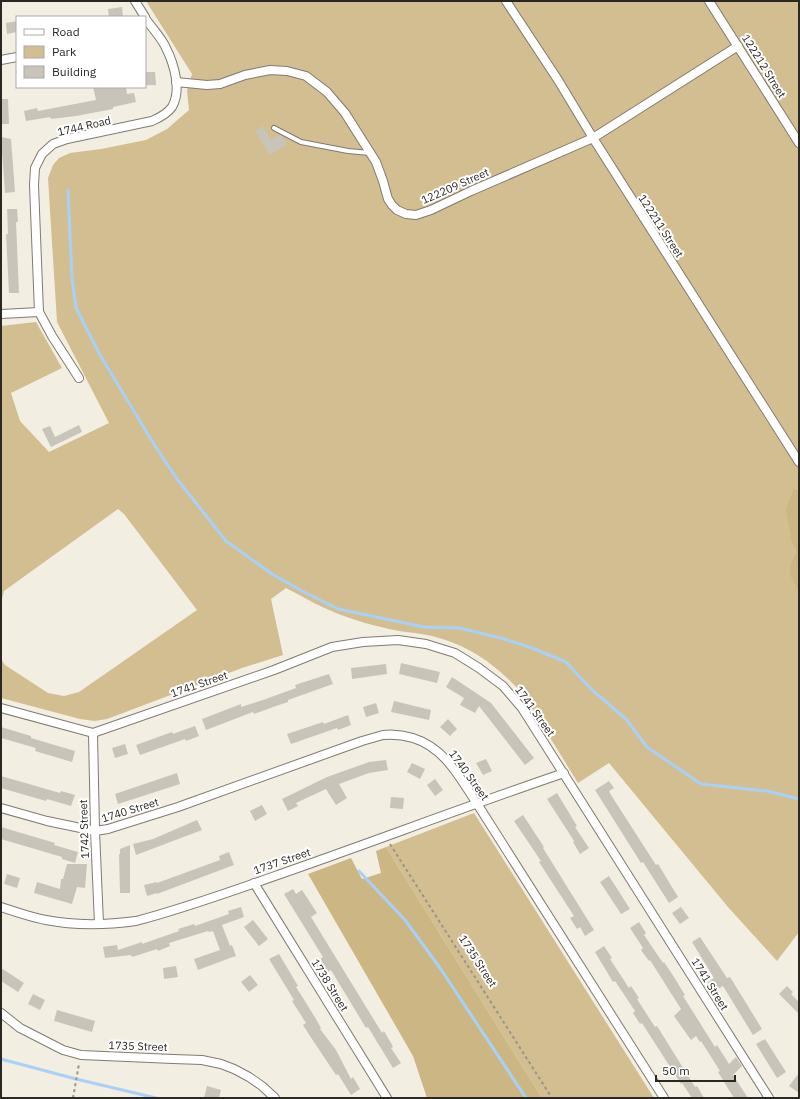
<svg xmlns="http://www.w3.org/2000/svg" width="800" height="1099" font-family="'IBM Plex Sans',sans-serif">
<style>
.green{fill:#d2be91}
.forest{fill:#ccb684}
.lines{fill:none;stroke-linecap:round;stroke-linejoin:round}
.stream{stroke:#a7d1f8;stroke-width:3}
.building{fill:#c9c4b9}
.service-casing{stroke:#807b71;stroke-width:6}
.minor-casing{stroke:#807b71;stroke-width:10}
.path{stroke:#99958c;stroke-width:2;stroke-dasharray:3 3;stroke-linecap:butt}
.service{stroke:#fff;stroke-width:4}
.minor{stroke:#fff;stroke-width:8}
.labels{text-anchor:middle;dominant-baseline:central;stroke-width:4;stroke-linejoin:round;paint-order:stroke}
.street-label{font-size:11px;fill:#2a2823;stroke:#fff}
</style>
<rect width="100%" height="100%" fill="#f3eee2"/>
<g class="green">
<path d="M146,1H799V490L794,488L792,544L796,551C788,573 790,574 799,595V932L777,961L728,907L609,763L578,783L525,697C499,666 467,643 427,635C413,632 399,632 385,628C371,625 357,621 344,616C324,609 305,598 286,588L271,599L283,655L242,668L107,719L95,721L80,719L1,698V659L5,665L48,693L64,696L79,692L197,610L124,514L118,509L4,591L1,603V326L36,322L62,368L11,393L20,421L49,452L109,423L57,322L48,178L53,165L59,158L70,153L101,149L146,140L167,129L189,110L187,91L192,74Z"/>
<path d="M474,813L654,1098H542L386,847Z"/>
</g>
<g class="forest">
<path d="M794,488L799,490V595L791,577L790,567L796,551L792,544L786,509Z"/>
<path d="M386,847L542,1098H427L413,1056L308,874L351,858L362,879L381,873L376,851Z"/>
</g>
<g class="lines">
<g class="stream">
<path d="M68,190L72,278L76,308L100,355L155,446L177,479L226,541L272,574L302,591L338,609L424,627L459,628L501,638L532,648L566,662L591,689L626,719L647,747L701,784L767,791L799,799"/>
<path d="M359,871L405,920L440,968L526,1098"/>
<path d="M1,1059L76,1079L156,1098"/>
</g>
</g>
<g class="building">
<path d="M122,7L123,17H109L108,9Z"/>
<path d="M17,21V32L7,34L6,23Z"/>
<path d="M145,72H155L156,85H145Z"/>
<path d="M93,87H126L127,94L134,93L136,102L113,107V109L76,116L51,119L50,117L26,121L24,111L37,108L38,111L96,100Z"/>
<path d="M1,99H8L9,124H1Z"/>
<path d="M263,126L271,140L280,135L282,136L287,144L270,155L255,131Z"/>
<path d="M1,137L11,139L15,192L5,193Z"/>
<path d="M7,209H17L18,222H16L19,293H9L6,234H8Z"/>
<path d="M79,425L82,432L51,447L42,429L50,426L55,437Z"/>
<path d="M401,663L440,672L437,683L399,674Z"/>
<path d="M386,664L387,674L352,679L351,668Z"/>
<path d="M329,674L333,684L288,700V702L276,706L254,714L253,712L206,730L202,719L241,704V707L263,700L296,688L295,685Z"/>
<path d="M452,677L491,703L534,758L525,765L479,706L475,713L460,705L464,698L446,687Z"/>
<path d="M394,701L431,710L429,720L391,712Z"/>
<path d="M376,703L379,713L366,717L363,707Z"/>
<path d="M348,715L351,725L338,730L337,728L291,744L287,734L323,722L324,724Z"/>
<path d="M448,719L457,729L450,736L440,727Z"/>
<path d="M195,726L199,736L186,741L185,739L140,755L136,745L172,732L173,734Z"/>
<path d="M1,727L31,736V738L75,751L72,762L35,751L36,748L1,738Z"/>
<path d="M125,744L128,754L115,758L112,748Z"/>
<path d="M486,759L492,771L483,775L476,763Z"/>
<path d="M386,760L388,770L369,773L339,784L347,798L336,805L326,789L296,803L298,806L288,811L282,799L327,777L369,762Z"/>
<path d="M412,763L425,769L420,779L407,772Z"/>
<path d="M177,773L180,784L118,804L115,794Z"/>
<path d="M1,776L60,793L61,791L75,795L71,806L47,799L46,801L1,788Z"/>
<path d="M435,779L443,790L435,796L427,785Z"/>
<path d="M609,781L614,788L609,791L611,795L656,865L658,864L678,897L669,903L643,862L641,863L595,790Z"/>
<path d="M557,793L577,826L575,827L589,848L580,854L573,842L574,841L547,799Z"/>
<path d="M391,797L404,798L403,809L390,808Z"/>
<path d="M262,805L267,814L255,821L250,811Z"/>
<path d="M523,815L544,847L543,848L594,930L585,936L580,927L577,929L570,918L574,916L539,862L541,861L514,821Z"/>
<path d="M197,820L202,830L136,855L133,844L153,839Z"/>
<path d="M1,827L55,843L54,845L78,852L75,863L62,859V857L1,839Z"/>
<path d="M130,845V893H120L119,854H120V849Z"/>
<path d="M229,852L234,865L157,894V893L147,896L144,885L157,882V883L220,860L219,856Z"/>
<path d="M67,864H87L85,888L77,887L72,904L34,893L37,882L60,889L61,879H63Z"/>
<path d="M7,874L20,878L17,888L4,884Z"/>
<path d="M609,876L630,909L621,914L600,882Z"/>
<path d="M293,889L296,894L302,890L317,913L311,917L382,1033L384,1031L391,1043L393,1047L391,1048L401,1063L393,1068L368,1027L366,1028L331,970L320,976L313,964L323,957L284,894Z"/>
<path d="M241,907L244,917L222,925L230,946L232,945L236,956L230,958L198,970L194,959L220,950L213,931L209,932L208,931L169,943L170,946L158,951L157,949L132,957L131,955L105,958L103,947L117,945L118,950L142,942V944L179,931L178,929L194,924L195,926L229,914L228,911Z"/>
<path d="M681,907L689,918L680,924L672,913Z"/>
<path d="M253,920L268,939L259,946L244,927Z"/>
<path d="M639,922L646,933L644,935L663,963L664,962L672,974L685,995L683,996L715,1047L717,1045L729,1064L736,1057L742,1066L733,1075L748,1098H734L718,1072L720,1071L701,1041L700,1042L696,1036L691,1040L674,1016L681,1009L650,960L649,961L641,950L643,948L630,928Z"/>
<path d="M700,937L727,978L730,977L762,1029L753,1035L723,986L713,992L707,983L714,978L692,942Z"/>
<path d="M604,946L612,958L610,959L629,988L631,986L639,998L637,999L655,1027L657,1026L695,1087L697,1086L704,1098H692L682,1083L681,1084L642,1023L640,1024L633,1013L635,1011L615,981L613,982L595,952Z"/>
<path d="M279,954L298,986L296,987L316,1019L321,1028L320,1029L336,1050L351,1079L353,1077L360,1089L351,1095L338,1074L336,1075L308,1033L303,1025L306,1023L292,1001L294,1000L269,959Z"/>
<path d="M176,966L178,977L164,979L163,968Z"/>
<path d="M1,968L24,983L18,992L1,981Z"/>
<path d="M250,975L258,985L249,992L241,982Z"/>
<path d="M787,986L793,992L791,994L799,1002V1014L779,994Z"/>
<path d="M33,994L45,1000L40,1010L28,1004Z"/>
<path d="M57,1010L95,1021L92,1032L54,1021Z"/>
<path d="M765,1039L786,1072L777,1078L756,1044Z"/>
<path d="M799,1073V1093L789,1086Z"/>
<path d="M207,1086L221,1090L219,1098H204Z"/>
</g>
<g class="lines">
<g class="service-casing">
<path id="service" d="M274,128L301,142L348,151L370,153"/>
</g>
<g class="minor-casing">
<g id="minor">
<path d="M135,1L145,17"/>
<path d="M506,1L558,80L593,138L799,462"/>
<path d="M709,1L799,143"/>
<path d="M1,60L17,57"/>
<path d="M176,82L207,85L220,84L245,75L270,70L287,71L306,76L327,92L345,113L376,162L383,181L388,199L392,205L397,210L406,214L416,215L431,210L471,191L593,138L738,46"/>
<path d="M1,314L39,312"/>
<path d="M79,378L52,336L39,312L34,185L35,168L42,154L53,144L67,139L152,121C159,118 167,114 172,107C182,90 174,64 166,48C162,38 151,27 145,18"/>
<path d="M1,708L93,733L274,670L332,647L363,642L398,640L426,644L455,653L479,668L503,686L522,708L769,1098"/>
<path d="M93,733L95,831L99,924"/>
<path d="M1,808L47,821L95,831L108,829L178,807L362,741C369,739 376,737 383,735C393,734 403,735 413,738C445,748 459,777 476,802L664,1098"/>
<path d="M254,883L387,1098"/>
<path d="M1,907C16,912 31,917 46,920C76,926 106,925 136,921C189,907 241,888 292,870C383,838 473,804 564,773"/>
<path d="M1,1013L20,1028L63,1050L81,1055L173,1059L202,1060L221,1064L234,1069L249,1077L262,1086L275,1098"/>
</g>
</g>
<g class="path">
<path d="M390,844L552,1098"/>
<path d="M73,1098L79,1064"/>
</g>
<use href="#service" class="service"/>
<use href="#minor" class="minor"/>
</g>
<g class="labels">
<g class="street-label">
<text transform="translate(764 66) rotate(58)">122212 Street</text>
<text transform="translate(84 126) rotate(-13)">1744 Road</text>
<text transform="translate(455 186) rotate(-24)">122209 Street</text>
<text transform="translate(661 226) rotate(57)">122211 Street</text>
<text transform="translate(199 684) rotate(-19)">1741 Street</text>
<text transform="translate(535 711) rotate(54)">1741 Street</text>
<text transform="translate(469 775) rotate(54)">1740 Street</text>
<text transform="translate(130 810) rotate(-17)">1740 Street</text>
<text transform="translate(84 829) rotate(-92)">1742 Street</text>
<text transform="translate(282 861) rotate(-19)">1737 Street</text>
<text transform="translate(478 961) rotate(57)">1735 Street</text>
<text transform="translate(710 984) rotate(58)">1741 Street</text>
<text transform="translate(330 985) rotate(58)">1738 Street</text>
<text transform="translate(138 1046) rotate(2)">1735 Street</text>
</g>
</g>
<rect width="800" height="1099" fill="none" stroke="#2a2823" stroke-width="4"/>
<rect x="16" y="16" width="130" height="72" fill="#ffffff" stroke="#aaa9a7"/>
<rect x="24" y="29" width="20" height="6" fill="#ffffff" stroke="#aaa9a7"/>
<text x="52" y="36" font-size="12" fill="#2a2823">Road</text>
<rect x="24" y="46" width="20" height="12" fill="#d2be91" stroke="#aaa9a7"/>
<text x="52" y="56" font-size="12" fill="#2a2823">Park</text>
<rect x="24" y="66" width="20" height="12" fill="#c9c4b9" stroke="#aaa9a7"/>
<text x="52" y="76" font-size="12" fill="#2a2823">Building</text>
<path d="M656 1075v6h79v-6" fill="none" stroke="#2a2823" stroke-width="2"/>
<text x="662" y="1075" font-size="12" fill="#2a2823" stroke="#ffffff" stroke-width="3" paint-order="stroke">50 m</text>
</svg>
